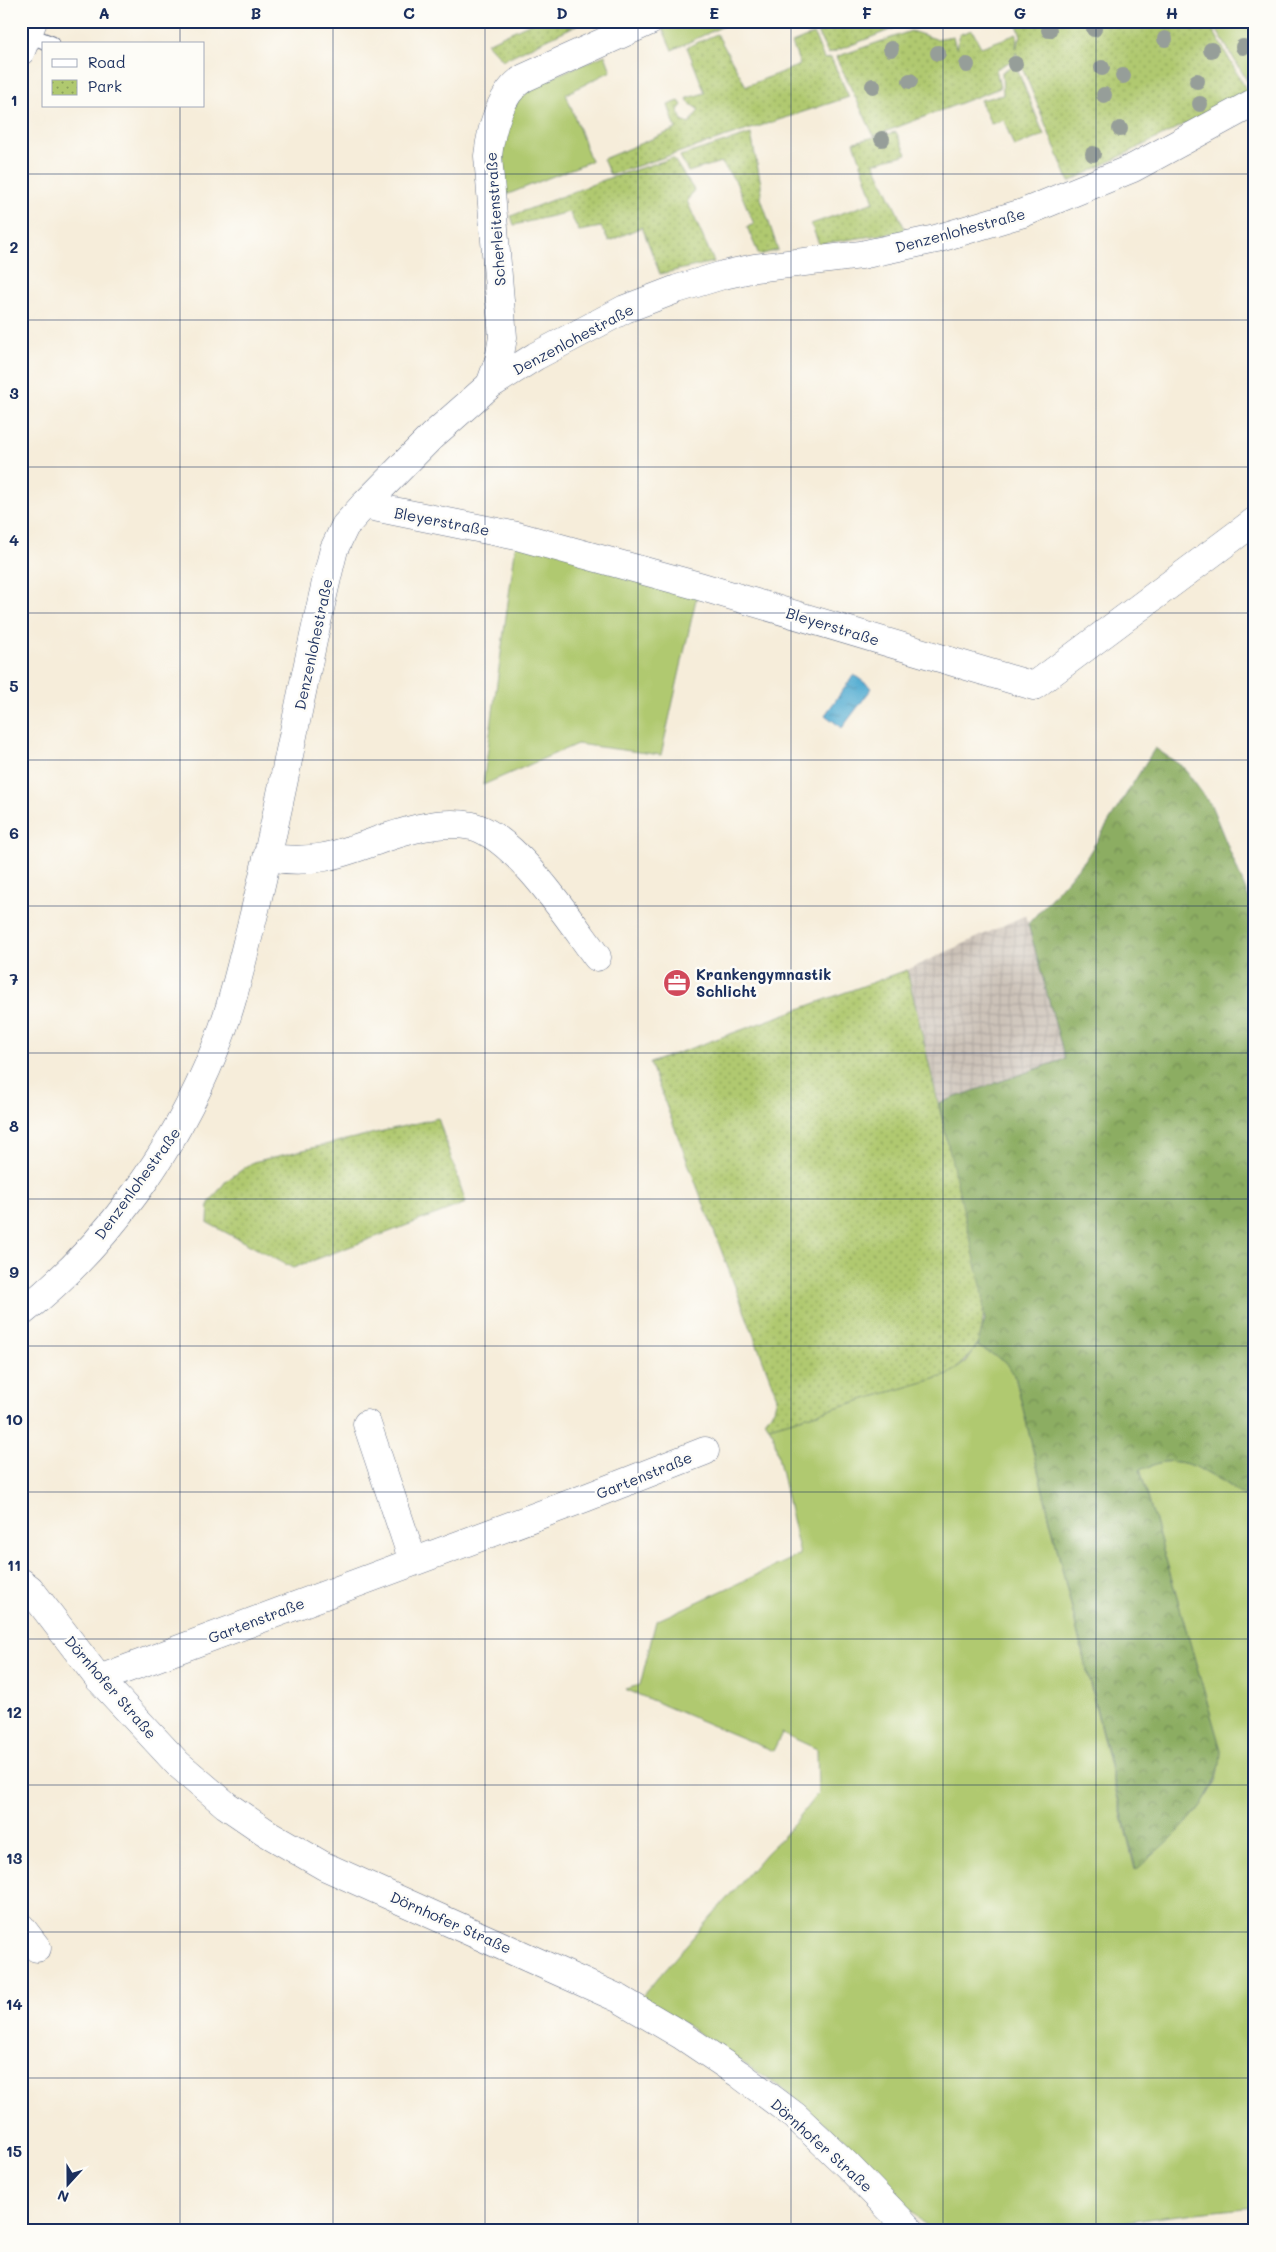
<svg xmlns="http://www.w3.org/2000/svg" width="1276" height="2252" font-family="Mali,sans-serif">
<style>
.industrial{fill:url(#industrial-grid)}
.grass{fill:#b0c96f;stroke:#667c66}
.forest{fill:url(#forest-crowns);stroke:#546e60}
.park{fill:url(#park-dots);stroke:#667c66}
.water{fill:url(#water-ripples);stroke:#386e98}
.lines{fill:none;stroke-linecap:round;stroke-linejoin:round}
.lane-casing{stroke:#687289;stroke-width:17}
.street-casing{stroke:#687289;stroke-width:29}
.lane{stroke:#fff;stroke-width:15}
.street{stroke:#fff;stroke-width:28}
.tree{fill:#969e99}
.grid{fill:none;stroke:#1b2f5e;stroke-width:1;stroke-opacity:0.55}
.labels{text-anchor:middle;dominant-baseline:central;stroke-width:5;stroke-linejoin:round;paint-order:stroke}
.street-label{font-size:15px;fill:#1b2f5e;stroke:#fdfcf7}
.poi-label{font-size:15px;font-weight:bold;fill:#1b2f5e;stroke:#fdfcf7;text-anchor:start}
.neatline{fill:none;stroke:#1b2f5e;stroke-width:2}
.grid-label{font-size:16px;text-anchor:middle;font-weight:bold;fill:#1b2f5e}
</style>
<defs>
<pattern id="industrial-grid" width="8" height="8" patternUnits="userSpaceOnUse" patternTransform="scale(1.25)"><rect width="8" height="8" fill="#ccc2b8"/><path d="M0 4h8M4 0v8" fill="none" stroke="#afa7a1"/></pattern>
<pattern id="forest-crowns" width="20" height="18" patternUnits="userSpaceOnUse" patternTransform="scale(1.25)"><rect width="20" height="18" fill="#8cad62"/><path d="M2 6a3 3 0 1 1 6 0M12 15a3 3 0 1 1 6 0" fill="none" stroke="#728d54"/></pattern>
<pattern id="park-dots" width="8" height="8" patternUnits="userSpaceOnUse" patternTransform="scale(1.25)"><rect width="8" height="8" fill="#b0c96f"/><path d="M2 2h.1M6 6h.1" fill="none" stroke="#8ea45e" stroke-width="1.8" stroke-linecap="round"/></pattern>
<pattern id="water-ripples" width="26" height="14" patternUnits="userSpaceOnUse" patternTransform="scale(1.25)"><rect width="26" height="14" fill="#55add2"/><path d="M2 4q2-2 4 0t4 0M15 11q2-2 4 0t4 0" fill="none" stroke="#468dae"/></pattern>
</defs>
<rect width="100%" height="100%" fill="#fdfcf7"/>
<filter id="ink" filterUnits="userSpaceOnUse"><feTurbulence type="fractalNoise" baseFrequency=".02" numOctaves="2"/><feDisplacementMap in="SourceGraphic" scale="10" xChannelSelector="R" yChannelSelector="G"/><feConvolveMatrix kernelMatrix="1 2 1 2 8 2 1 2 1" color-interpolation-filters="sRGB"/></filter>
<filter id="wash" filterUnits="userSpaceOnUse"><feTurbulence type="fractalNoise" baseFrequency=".0096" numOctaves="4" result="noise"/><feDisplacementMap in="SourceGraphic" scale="20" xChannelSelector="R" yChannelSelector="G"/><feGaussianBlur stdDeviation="1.12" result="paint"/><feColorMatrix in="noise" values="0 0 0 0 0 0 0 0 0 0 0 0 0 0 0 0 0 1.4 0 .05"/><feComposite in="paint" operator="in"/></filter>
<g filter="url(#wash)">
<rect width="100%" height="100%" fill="#f6edda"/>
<path class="industrial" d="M1026,915L1065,1059L939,1103L907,970Z"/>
<g class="grass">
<path d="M670,21H734L672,50L661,25Z"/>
<path d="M1211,21H1255V85L1251,87Z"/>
<path d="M605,55L611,71L566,94L591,161L506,195C499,163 500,116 525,93C540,80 585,64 605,55Z"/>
<path d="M517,536L699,586L661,755L577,744L483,785Z"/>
<path d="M977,1346L1007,1362L1015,1376L1135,1870C1164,1845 1200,1816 1216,1781C1220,1772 1220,1759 1221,1750L1140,1469C1147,1467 1155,1464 1163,1462C1196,1457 1228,1487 1255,1504V2207C1199,2213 1141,2217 1087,2231H930L858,2154L789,2093L642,1996L767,1852L785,1835L818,1793L817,1749L782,1733L773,1751L625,1689L640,1685L656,1621L800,1555L773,1434L769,1427L948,1375L966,1362Z"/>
</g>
<path class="forest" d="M1155,748L1183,767L1211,805L1255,913V1504C1229,1487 1196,1457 1163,1462C1155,1464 1147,1467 1140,1470L1221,1750C1222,1800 1170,1840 1136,1870L1015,1376L1006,1362L977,1346L985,1320L939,1103L1065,1059L1028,924L1085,860Z"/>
<g class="park">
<path d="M535,21H585L503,60L487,43Z"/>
<path d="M812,21H822L824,26L835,21H892L895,28L828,54Z"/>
<path d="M1016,21H1208L1248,93L1069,182L1016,52L1015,59L996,69L1000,88L874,136L836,57L911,31L936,39L953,36L956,48L960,34L972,30L981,47L1017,34L1016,48L1021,36Z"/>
<path d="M717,34L746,86L800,65L792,43L814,34L824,59L831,58L849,97L610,175L603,159L676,129L668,105L679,101L682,105L678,110L682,121L689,124L699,110L689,103L687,98L705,93L687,47Z"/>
<path d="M1015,64L1044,135L1014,147L1004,120L991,124L980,100L1003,95L1002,72Z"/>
<path d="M896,132L907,154L874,163L906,231L819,244L811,224L874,202L854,142Z"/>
<path d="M751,134L761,184V198L778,250L759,255L747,227L754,224L736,182L721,162L688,172L680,156Z"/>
<path d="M673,158L694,190L687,201L714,262L660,274L642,227L609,241L601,227L579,231L569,212L514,225L511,216L609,178Z"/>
<path d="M907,970L983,1294C985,1332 981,1352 948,1375L769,1427L765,1420L774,1409L777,1397L650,1063Z"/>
<path d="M438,1118L466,1203L293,1268L208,1223L209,1203L226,1181L253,1162Z"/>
</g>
<path class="water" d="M854,675L872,688L842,728L825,715Z"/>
</g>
<g filter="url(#ink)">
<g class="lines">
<g class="lane-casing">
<path id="lane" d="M29,35L52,44"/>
</g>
<g class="street-casing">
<g id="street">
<path d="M21,51L33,21"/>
<path d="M490,385L499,360L503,337L488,156C491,129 500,93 524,78L650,21"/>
<path d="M364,505L517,536L699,586L1034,686L1255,521"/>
<path d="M269,857C310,865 337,855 376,841C405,831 441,819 472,826C516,837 570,921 597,957"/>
<path d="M21,1313C107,1246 175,1149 215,1049C232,1008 241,965 252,922C283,799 303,673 334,549L345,526L364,505L432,436L490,385L536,356L625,309L677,289L723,275L755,268L861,255L936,239L1023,213L1133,168L1255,102"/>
<path d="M367,1424L413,1561"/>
<path d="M21,1582L30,1589L99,1679L178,1764L226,1805L267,1833L324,1866L620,1999L681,2035L739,2074L795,2116L848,2166L911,2231"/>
<path d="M99,1679L585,1498L705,1451"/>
<path d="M21,1927L37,1948"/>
</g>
</g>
<use href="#lane" class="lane"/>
<use href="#street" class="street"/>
</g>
<g class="tree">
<circle cx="1094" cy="29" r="8"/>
<circle cx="1049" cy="30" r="8"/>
<circle cx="1165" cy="39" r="8"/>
<circle cx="1243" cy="47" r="8"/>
<circle cx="891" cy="49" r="8"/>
<circle cx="1211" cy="50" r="8"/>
<circle cx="938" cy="53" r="8"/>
<circle cx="1015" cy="64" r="8"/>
<circle cx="967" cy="65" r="8"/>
<circle cx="1102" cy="68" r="8"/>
<circle cx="1123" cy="76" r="8"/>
<circle cx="910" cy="81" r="8"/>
<circle cx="1197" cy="81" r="8"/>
<circle cx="873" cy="86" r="8"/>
<circle cx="1104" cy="95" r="8"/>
<circle cx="1200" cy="104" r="8"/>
<circle cx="1120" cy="129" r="8"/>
<circle cx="882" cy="139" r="8"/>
<circle cx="1093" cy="154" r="8"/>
</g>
</g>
<path class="grid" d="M180,21V44M333,21V2231M485,21V2231M638,21V2231M791,21V2231M943,21V2231M1096,21V2231M180,106V2231M21,174H1255M21,320H1255M21,467H1255M21,613H1255M21,760H1255M21,906H1255M21,1053H1255M21,1199H1255M21,1346H1255M21,1492H1255M21,1639H1255M21,1785H1255M21,1932H1255M21,2078H1255"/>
<defs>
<g id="office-disc" transform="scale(1.4375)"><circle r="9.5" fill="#d1495b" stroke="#fdfcf7"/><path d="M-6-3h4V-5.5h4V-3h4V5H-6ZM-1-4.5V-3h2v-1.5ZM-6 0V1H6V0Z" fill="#fff"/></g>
</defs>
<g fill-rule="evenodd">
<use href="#office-disc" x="677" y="983"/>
</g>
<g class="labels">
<g class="street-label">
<text transform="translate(495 219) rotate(-94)">Scherleitenstraße</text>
<text transform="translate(960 230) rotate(-15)">Denzenlohestraße</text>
<text transform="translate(573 339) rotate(-28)">Denzenlohestraße</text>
<text transform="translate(442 521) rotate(11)">Bleyerstraße</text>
<text transform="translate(833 626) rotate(17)">Bleyerstraße</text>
<text transform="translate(313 644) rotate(-78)">Denzenlohestraße</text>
<text transform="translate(137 1183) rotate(-54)">Denzenlohestraße</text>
<text transform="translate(644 1475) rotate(-22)">Gartenstraße</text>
<text transform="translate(256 1620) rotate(-21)">Gartenstraße</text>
<text transform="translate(111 1687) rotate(49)">Dörnhofer Straße</text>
<text transform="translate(451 1922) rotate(24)">Dörnhofer Straße</text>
<text transform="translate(822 2145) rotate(42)">Dörnhofer Straße</text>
</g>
<g class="poi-label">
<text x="696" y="974">Krankengymnastik<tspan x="696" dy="17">Schlicht</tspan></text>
</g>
</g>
<rect width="1276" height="2252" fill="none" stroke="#fdfcf7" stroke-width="55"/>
<rect x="42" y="42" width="162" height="65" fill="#fdfcf7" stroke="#a3aaba"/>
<rect x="52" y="59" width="25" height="8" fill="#ffffff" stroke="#a3aaba"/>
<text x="88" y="68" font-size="15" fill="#1b2f5e">Road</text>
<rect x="52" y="80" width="25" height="15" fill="url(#park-dots)" stroke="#a3aaba"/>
<text x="88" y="92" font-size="15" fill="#1b2f5e">Park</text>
<g transform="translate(68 2184) rotate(201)" stroke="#fdfcf7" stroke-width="4" paint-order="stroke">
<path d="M0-4L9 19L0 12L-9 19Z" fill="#1b2f5e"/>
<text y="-8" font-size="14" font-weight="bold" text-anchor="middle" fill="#1b2f5e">N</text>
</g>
<rect x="28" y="28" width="1220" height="2196" class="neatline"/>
<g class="grid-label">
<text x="104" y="19">A</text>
<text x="256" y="19">B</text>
<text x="409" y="19">C</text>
<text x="562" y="19">D</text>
<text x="714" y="19">E</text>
<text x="867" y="19">F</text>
<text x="1020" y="19">G</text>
<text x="1172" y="19">H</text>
<text x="14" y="106">1</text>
<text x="14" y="253">2</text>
<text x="14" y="399">3</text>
<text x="14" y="546">4</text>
<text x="14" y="692">5</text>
<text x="14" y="839">6</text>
<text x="14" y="985">7</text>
<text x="14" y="1132">8</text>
<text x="14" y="1278">9</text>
<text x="14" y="1425">10</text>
<text x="14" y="1571">11</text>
<text x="14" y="1718">12</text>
<text x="14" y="1864">13</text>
<text x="14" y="2010">14</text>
<text x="14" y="2157">15</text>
</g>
</svg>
